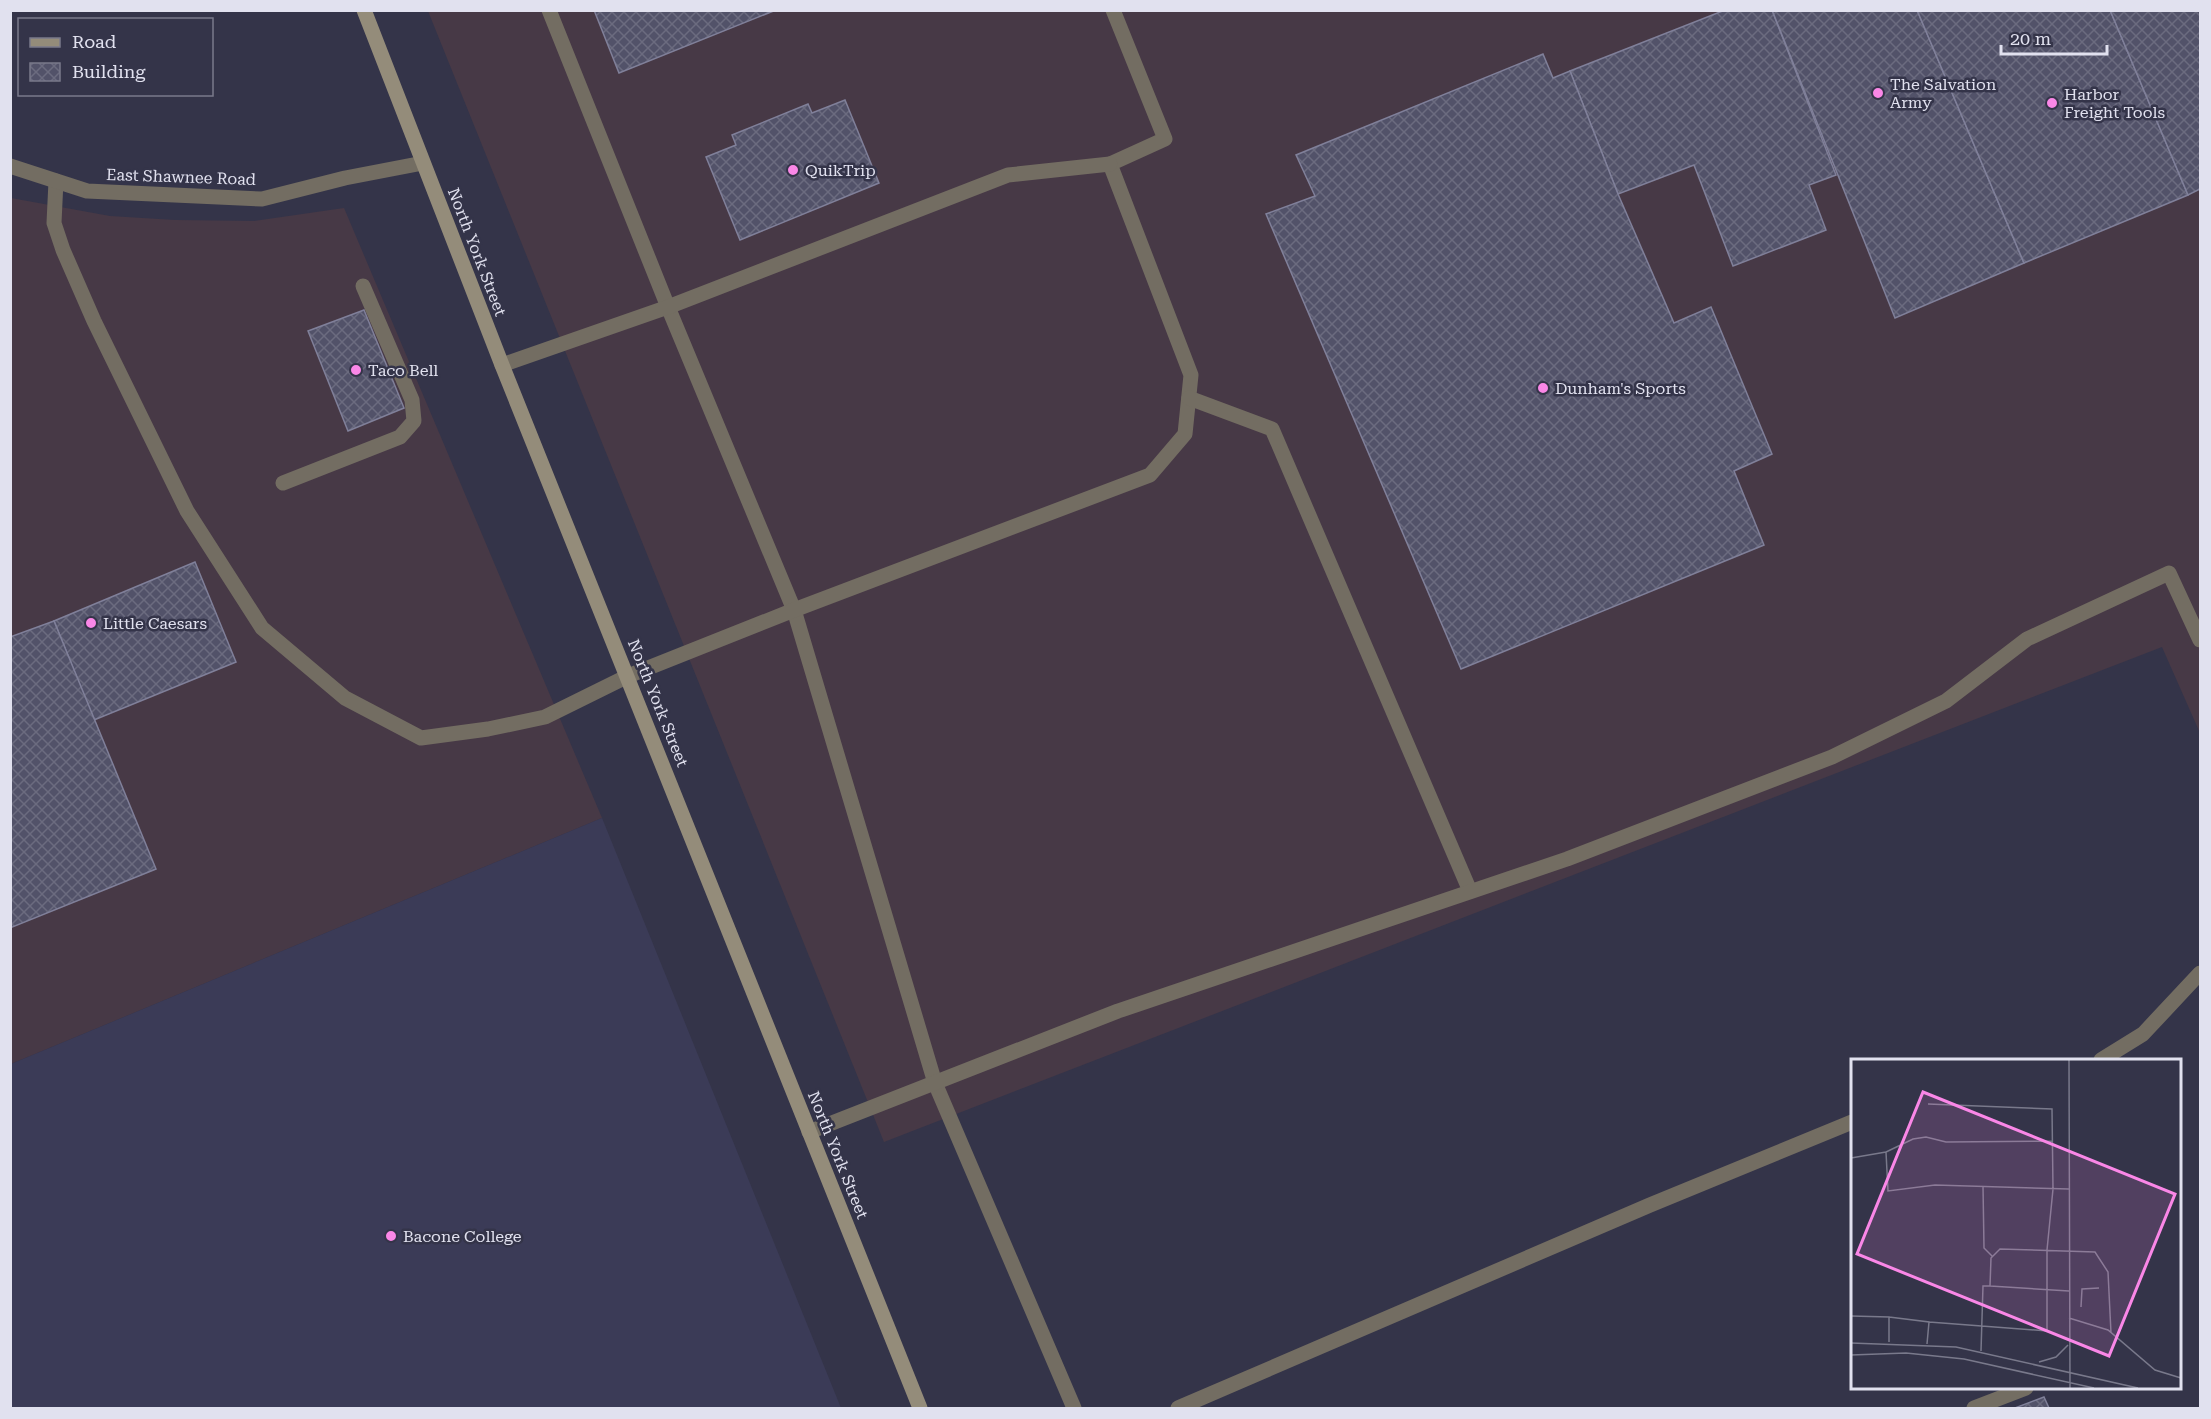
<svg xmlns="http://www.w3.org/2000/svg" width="2211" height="1419" font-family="'Roboto Serif',serif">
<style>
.commercial{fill:#473946}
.built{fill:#3b3b57}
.building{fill:url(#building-cross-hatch);stroke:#80809a;stroke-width:1.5}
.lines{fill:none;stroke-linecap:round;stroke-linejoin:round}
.service{stroke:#736d62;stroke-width:15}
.tertiary{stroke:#736d62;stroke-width:15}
.secondary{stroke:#948c7a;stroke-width:15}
.poi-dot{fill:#fa87e7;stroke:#343449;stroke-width:2}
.labels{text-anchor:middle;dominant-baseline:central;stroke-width:5;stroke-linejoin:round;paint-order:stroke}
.poi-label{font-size:16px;fill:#e1e1ef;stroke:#343449;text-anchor:start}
.street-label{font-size:16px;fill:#e1e1ef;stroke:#343449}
.inset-road{fill:none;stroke:#79798b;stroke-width:1.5}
.view{fill:#fa87e7;fill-opacity:0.15;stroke:#fa87e7;stroke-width:3}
.inset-edge{fill:none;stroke:#e1e1ef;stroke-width:3}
</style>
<defs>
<pattern id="building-cross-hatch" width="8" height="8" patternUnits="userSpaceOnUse" patternTransform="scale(1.5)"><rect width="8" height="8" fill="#525269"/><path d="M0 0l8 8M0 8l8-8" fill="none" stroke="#6b6b7f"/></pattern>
</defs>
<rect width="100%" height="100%" fill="#343449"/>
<g class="commercial">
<path d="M428,11H2200V733L2162,647L884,1142Z"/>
<path d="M11,198L110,216L175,220L254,221L344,208L602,818L11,1064Z"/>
</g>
<path class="built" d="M602,818L841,1408H11V1064Z"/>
<g class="building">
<path d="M594,10H776L619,73Z"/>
<path d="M1725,10H1772L1836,175L1809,185L1826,230L1733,266L1694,165L1618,194L1570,71Z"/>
<path d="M1772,10H1917L2024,263L1895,318Z"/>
<path d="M1917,10H2110L2188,195L2024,263Z"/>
<path d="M2110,10H2200V189L2188,195Z"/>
<path d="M1543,54L1553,78L1570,71L1618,194L1674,323L1711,307L1772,454L1734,471L1764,545L1461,669L1266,214L1315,196L1296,155Z"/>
<path d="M845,100L879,183L740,240L706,157L736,145L732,135L808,104L812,113Z"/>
<path d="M364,310L404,408L348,431L308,331Z"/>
<path d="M195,562L236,662L94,720L54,621Z"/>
<path d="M54,621L156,869L10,928V637Z"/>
<path d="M2044,1397L2049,1408H2015Z"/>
</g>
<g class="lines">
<g class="service">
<path d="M549,10L668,307L794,610L935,1083L1074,1408"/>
<path d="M56,181L54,223L63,250L94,321L187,511L262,628L345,698L421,738L488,729L545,717L628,676L794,610L1150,475L1185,434L1191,375L1110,164L1165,139L1113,10"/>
<path d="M502,365L668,307L1008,175L1110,164"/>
<path d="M1189,398L1272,429L1470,891"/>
<path d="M283,483L400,437L414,421L412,400L363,286"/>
<path d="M2101,1060L2143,1034L2200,973"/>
<path d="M809,1132L1118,1011L1567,859L1832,757L1946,701L2027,639L2169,573L2200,640"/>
<path d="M1178,1408L1650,1205L1852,1122"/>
<path d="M1974,1408L2026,1388"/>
</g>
<path class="tertiary" d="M10,166L87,191L262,199L345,178L423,163"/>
<path class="secondary" d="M364,10L502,365L920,1408"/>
</g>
<g class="poi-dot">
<circle cx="1878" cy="93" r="6"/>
<circle cx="2052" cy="103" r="6"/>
<circle cx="793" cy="170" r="6"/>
<circle cx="356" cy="370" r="6"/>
<circle cx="1543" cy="388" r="6"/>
<circle cx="91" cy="623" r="6"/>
<circle cx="391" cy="1236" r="6"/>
</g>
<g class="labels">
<g class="poi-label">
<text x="1890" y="84">The Salvation<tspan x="1890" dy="18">Army</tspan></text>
<text x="2064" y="94">Harbor<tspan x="2064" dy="18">Freight Tools</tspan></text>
<text x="805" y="170">QuikTrip</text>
<text x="368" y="370">Taco Bell</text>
<text x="1555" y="388">Dunham's Sports</text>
<text x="103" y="623">Little Caesars</text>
<text x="403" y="1236">Bacone College</text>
</g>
<g class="street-label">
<text transform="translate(181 177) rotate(2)">East Shawnee Road</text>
<text transform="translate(477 252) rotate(69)">North York Street</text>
<text transform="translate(658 703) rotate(68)">North York Street</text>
<text transform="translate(838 1155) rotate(68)">North York Street</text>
</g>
</g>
<g transform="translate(1851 1059)">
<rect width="330" height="330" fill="#343449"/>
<path class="inset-road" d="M218,1L219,329M77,45L201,50L202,130L196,191V272L78,263M201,82L95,83L75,78L62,80L35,93L37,132L84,126L218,130M0,99L35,93M132,127L133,189L141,197M139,227L218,232M230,248L231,230L248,229M0,257L38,258V283M38,258L78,263L76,285M218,259L257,271L304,311L330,319M0,284L105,288L287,329M130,292L132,227H139L140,199L149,190L244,193L257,213L260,274M0,296L55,294L113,300L243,329M188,303L205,298L217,286"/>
<path class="view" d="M72,33L324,135L258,297L6,195Z"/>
<rect width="330" height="330" class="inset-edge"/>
</g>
<rect width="2211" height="1419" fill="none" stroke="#e1e1ef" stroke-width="24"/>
<rect x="18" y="18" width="195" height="78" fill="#343449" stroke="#79798b" stroke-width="1.5"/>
<rect x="30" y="38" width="30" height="9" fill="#948c7a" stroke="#79798b" stroke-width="1.5"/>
<text x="72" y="48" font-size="18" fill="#e1e1ef">Road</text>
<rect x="30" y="63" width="30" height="18" fill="url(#building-cross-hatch)" stroke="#79798b" stroke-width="1.5"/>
<text x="72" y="78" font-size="18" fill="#e1e1ef">Building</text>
<path d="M2001 45v9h106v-9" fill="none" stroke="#e1e1ef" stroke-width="3"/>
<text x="2010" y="45" font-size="18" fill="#e1e1ef" stroke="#343449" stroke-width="4.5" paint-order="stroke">20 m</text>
</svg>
